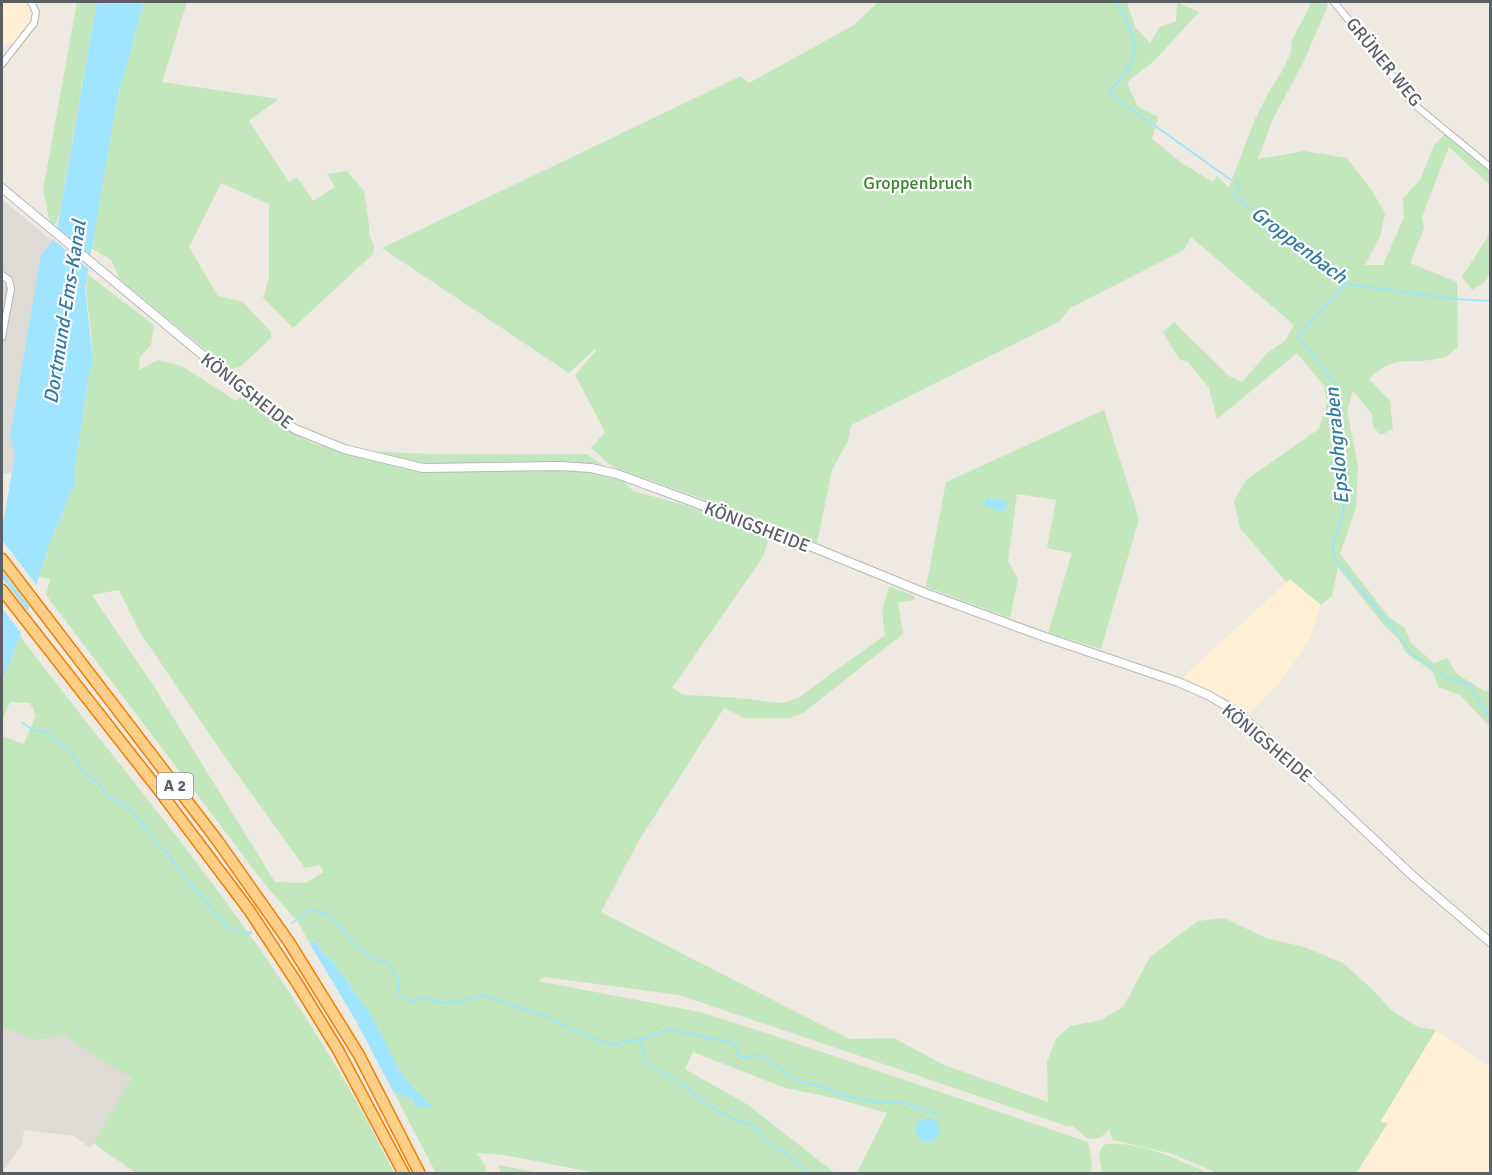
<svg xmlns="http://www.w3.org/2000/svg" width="1492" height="1175" font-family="Signika,sans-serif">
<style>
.commercial{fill:#ffefd5}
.industrial{fill:#dedbd6}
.green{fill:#c3e7bc;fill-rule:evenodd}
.water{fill:#a0e5ff}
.pier{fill:#eee9e1}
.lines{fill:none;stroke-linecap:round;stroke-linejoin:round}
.stream{stroke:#a0e5ff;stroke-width:2}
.street-casing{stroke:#b2b6ba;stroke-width:8}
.secondary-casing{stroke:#b3b8bd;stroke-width:10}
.highway-casing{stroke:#ef7f00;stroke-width:13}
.street{stroke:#fff;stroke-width:6}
.secondary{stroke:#fff;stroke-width:8}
.highway{stroke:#ffce87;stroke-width:10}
.labels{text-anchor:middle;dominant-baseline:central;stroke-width:4.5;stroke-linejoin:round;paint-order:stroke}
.shield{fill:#fff;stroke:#8c8f92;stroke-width:1.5}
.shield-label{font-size:16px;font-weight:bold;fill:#5a5f63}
.street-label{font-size:18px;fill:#5a5f63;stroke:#fff}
.park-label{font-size:18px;fill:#3a8430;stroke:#fff}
.water-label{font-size:20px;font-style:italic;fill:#357ba3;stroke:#fff}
</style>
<rect width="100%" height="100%" fill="#eee9e1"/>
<g class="commercial">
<path d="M2,2H31L36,16L18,44L2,43Z"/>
<path d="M1290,579L1321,605L1310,639L1288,672L1250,714L1234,702L1183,677Z"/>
<path d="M1436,1030L1490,1067V1173L1357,1174L1387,1123L1380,1122Z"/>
</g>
<g class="industrial">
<path d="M2,199L64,251L35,469L2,474Z"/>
<path d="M2,1027L35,1040L64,1034L106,1063L133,1078L90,1148L74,1136L24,1130L22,1144L2,1173Z"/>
</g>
<g class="green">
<path d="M77,2H97L60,211L56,223L51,227L43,190Z"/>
<path d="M144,2H187L162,82L279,99L249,121L289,182L297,177L313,201L335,187L327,174L347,171L364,191L369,225V233L374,247L373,254L293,328L263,298L269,278V204L221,183L189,247L218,296L243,302L271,332V338L240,367L229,369L120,280L111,260L91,248L117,100Z"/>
<path d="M877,2H1127L1135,27L1150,43L1160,27L1176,21L1177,2L1199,12L1154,61L1127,82L1137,106L1158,117L1152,139L1182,163L1213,182L1217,176L1229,187L1255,119L1271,88L1281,73L1291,53L1292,40L1312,2H1325L1328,5L1303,63L1272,121L1258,159L1304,151L1347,158L1373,192L1385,214L1380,236L1365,265H1383L1404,217L1403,198L1420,180L1434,145L1450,129L1490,164V185L1449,147L1422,217L1424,228L1410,263L1457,282L1458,347C1453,351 1447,357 1441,358C1412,366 1395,352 1369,379L1390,401L1393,429L1381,435L1373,427L1372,414L1353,391L1347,410L1358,466L1356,507L1340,554L1389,617L1404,627L1412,644L1434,663L1447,658L1457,674L1486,692L1490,687V727L1460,695L1438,687L1433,672L1406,653L1399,640L1383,624L1338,567L1332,596L1321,605L1290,579L1286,582L1240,528L1234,501L1246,480L1319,429L1327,403L1324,386L1297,353L1217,419L1209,388L1189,363L1179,359L1163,332L1174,322L1229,376L1242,382L1268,352L1284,342L1294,325L1191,237L1184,250L1070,308L1060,321L851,425L848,441L832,470L817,543L775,525L613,467L591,448L605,432L575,375L596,351L595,349L569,373L382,248L741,76L749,83L854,25L876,4Z"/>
<path d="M1490,228V272L1484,283L1472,290L1462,277L1487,238Z"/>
<path d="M87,274L154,325L151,345L140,357L139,370L158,360L182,366L236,401L244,394L274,421L314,444L341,450L430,454H586L617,474L633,491L689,506L770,535L763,557L672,688L684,695L727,697L781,703L798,698L885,635L882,610L889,586L915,596L914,600L898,602L903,634L803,713L789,718H745L724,708L638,842L601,912L849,1039L894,1038L944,1065L1048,1102L1047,1062L1056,1039L1070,1026L1101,1020L1123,1007L1150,957L1198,921L1224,918L1266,938L1304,947L1343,963L1373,990L1391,1010L1418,1027L1436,1030L1380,1122L1388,1123L1356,1173H1217L1173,1154L1113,1140L1109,1130L1100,1138L1088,1139L1073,1126H1067L679,995L545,977L538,981L700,1012L760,1031L1088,1142L1092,1163L1091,1173H857L887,1113L834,1098L785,1088L693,1052L685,1069L748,1105L835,1173H596L504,1155L477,1153L485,1165L486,1173H436L394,1093L413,1099L415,1106L433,1108L404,1078L370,1013L329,957L323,954L316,941L310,944L298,922L264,883L46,595L50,579L39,577L49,545L76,480L74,476L89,372C99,348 83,305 87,274ZM119,590L139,631L225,757L305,868L319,865L324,872L306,883L275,882L155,688L92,595Z"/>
<path d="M1104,410L1139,519L1101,649L1048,633L1072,553L1047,548L1056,500L1017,494L1008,561L1018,579L1010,618L926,587L946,482Z"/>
<path d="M20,636C66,698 116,758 163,819C250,930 333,1048 394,1173H136L93,1143L132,1078L106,1063L64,1035L35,1040L2,1027V736L24,744L36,715L30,703L10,702L2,721V682Z"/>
<path d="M1108,1144C1139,1141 1180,1160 1208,1173H1102L1099,1153L1103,1145Z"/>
<path d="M498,1165L540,1173H543H501Z"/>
</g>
<g class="water">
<path d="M97,2H144L117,100L88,270L85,289L93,360L89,373L74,476L76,480L49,545L20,636L2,682V530L15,454L10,436L41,255L51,243L58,224Z"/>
<path d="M987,498L1005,501L1008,506L1002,512L982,504Z"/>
<path d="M316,941L323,954L329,957L370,1013L404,1078L434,1109L415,1106L413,1099L394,1093L356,1021L310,944Z"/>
<circle cx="928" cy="1130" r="12"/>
</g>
<g class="pier">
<path d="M54,225L93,257L91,271L50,237Z"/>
<path d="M2,540L39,588L32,610L2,571Z"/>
<path d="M2,578L30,614L23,636L2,608Z"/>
</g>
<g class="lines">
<g class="stream">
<path d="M1115,2C1122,9 1125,16 1129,26C1143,57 1128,69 1109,93L1231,180"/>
<path d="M1237,183L1240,186L1234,195L1345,284L1456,299L1490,301"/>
<path d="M1345,284L1298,336L1336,385L1344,508L1332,549L1337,561L1356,585L1393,627L1411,654L1435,668"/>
<path d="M1440,673L1445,678L1469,684L1490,719"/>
<path d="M23,723L34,731H45L61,746L68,749L85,774L97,782L105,793L131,810L160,847L168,852L172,861L215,913L229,927L238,932L251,933"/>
<path d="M292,923L310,910C332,912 340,928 353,943C362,953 376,960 389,964L398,981V993L412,1002L425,997L441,1003L461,1001L483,995L537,1013L602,1042L614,1044L640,1039L669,1029L733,1043L740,1057L761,1055L799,1082L819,1085L843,1096L877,1102L905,1103L938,1114"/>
<path d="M640,1039L645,1060L648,1064L683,1085L697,1097L719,1112L744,1124L750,1123L770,1144L789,1155L795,1162L812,1174"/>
</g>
<g class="street-casing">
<g id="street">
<path d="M1334,2L1386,66L1410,101L1490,167"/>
<path d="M2,64L34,23L36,12L31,2"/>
<path d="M2,275L9,280L11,289L2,337"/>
</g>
</g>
<g class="secondary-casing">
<path id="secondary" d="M2,188L277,417L295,429L344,449L423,468L559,466L591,468L617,474L778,533L925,593L1042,636L1178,682L1208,695L1232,709L1260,732L1414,877L1490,942"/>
</g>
<g class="highway-casing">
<g id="highway">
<path d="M2,559L217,840L289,942L359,1055L420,1174"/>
<path d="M2,590L158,789L249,910L297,983L338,1050L404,1174"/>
</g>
</g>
<use href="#street" class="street"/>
<use href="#secondary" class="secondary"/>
<use href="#highway" class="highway"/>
</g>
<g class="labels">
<rect class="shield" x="157" y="773" width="36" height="26" rx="4.5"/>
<g class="shield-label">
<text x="175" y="786">A 2</text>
</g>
<g class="street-label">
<text transform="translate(1384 62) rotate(51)">GRÜNER WEG</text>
<text transform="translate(247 391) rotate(38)">KÖNIGSHEIDE</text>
<text transform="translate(757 527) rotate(21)">KÖNIGSHEIDE</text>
<text transform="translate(1267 743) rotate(40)">KÖNIGSHEIDE</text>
</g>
<g class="park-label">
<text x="918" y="183">Groppenbruch</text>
</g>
<g class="water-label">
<text transform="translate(1299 245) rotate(37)">Groppenbach</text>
<text transform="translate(65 312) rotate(-81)">Dortmund-Ems-Kanal</text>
<text transform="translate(1337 446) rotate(-95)">Epslohgraben</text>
</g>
</g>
<rect width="1492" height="1175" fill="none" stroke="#5a5f63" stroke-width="6"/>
</svg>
